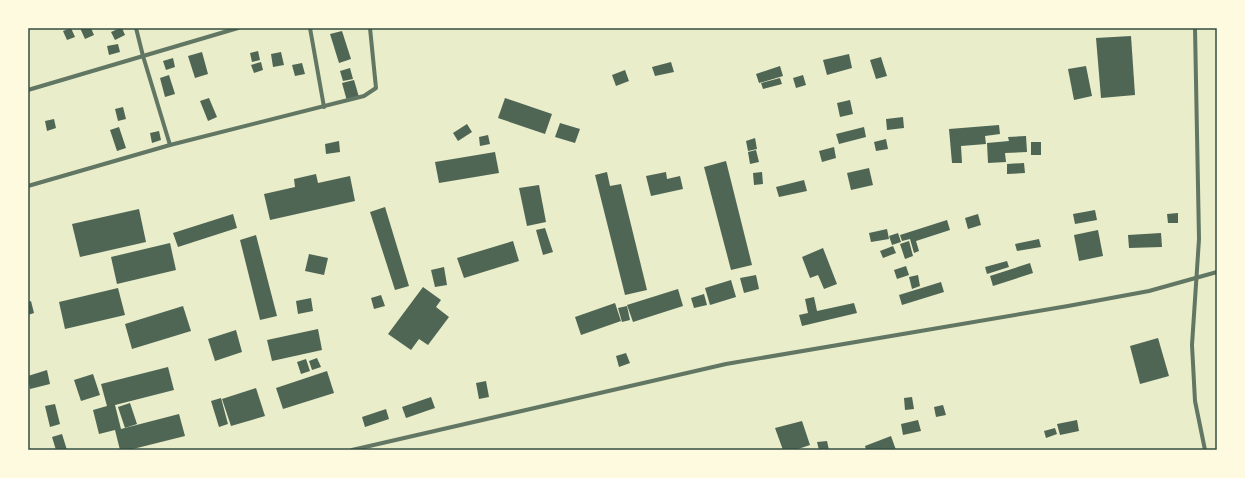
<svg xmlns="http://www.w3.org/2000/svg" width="1245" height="478" font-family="Jost,sans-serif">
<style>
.building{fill:#4f6655}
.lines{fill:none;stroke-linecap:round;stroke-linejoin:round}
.minor{stroke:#617663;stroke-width:4}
.neatline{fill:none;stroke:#344e41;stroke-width:1.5}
</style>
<rect width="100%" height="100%" fill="#e9edc9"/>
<g class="building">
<path d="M71,28L75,37L67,40L63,31Z"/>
<path d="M80,28H91L94,35L85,39Z"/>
<path d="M120,28H122L125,35L115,40L111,32Z"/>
<path d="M342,31L351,59L339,63L330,34Z"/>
<path d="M1131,36L1135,95L1101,98L1096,38Z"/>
<path d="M118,44L120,52L109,55L107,46Z"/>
<path d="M258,51L260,60L252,62L250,53Z"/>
<path d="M202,52L208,74L195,78L188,56Z"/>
<path d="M281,52L284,65L273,67L271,54Z"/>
<path d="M849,54L852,68L827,75L823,60Z"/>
<path d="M881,57L887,76L876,79L870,60Z"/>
<path d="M173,58L175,67L166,70L163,61Z"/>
<path d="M261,62L263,70L254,73L251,65Z"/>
<path d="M671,62L674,72L655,76L652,67Z"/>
<path d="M302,63L305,74L295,76L292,65Z"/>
<path d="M780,66L783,76L759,83L756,74Z"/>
<path d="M1086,66L1092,96L1074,100L1068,69Z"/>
<path d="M350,68L353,79L343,81L340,71Z"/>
<path d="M625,70L629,81L616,86L612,75Z"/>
<path d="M169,75L175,94L165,97L160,78Z"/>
<path d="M803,75L806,85L796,88L793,78Z"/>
<path d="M780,78L782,84L763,89L761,83Z"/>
<path d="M354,80L359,97L347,101L342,83Z"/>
<path d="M209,98L217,117L208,121L200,101Z"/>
<path d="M505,98L552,114L545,134L498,118Z"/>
<path d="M850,100L853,114L840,117L837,103Z"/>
<path d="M123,107L126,119L118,121L115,109Z"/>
<path d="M903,117L904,128L887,130L886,119Z"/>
<path d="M54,119L56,128L47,131L45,121Z"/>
<path d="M560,123L580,129L575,143L555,137Z"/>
<path d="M467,124L472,132L458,141L453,133Z"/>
<path d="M999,125L1000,134L985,136L986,144L961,146L962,163H952L949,129Z"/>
<path d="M119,127L126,148L117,151L110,130Z"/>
<path d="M864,127L866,137L839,144L836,134Z"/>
<path d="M159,131L161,140L152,143L150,133Z"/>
<path d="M488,135L490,144L480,146L479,137Z"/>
<path d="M1026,136L1027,152L1005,153L1006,162L988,163L987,143L1009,141L1008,137Z"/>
<path d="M755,138L757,149L748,151L746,141Z"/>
<path d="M886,139L888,149L876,151L874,142Z"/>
<path d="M339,141L340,152L326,154L325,144Z"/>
<rect x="1031" y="142" width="10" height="13"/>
<path d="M834,147L836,158L822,162L819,151Z"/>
<path d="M756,150L759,162L750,164L748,152Z"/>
<path d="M495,152L499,173L439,183L435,162Z"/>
<path d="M726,161L752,265L731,270L704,167Z"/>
<path d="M1024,163L1025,173L1007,174V164Z"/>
<path d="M869,168L873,185L851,190L847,173Z"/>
<path d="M607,172L610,186L621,184L647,290L625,295L595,175Z"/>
<path d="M666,172L667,179L680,176L683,189L651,196L646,176Z"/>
<path d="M762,172L763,184L754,185L753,173Z"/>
<path d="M316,174L318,183L350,176L355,201L270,220L264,194L295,187L294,179Z"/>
<path d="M804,180L807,191L779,197L776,187Z"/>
<path d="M539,185L546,222L527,226L519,188Z"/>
<path d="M385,207L409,286L395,290L370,212Z"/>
<path d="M139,209L146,242L80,257L72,224Z"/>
<path d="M1095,210L1097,220L1075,224L1073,214Z"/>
<path d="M1178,213V223H1168L1167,214Z"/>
<path d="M233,214L237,228L178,247L173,233Z"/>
<path d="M978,214L981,225L968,229L965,218Z"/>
<path d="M947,220L950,230L916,241L919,251L914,253L910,239L902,241L900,235Z"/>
<path d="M545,228L553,252L543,255L536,230Z"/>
<path d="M887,229L889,239L871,242L869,233Z"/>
<path d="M1098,230L1103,256L1079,261L1074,235Z"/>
<path d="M898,233L901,242L892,245L889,236Z"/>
<path d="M1161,233L1162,247L1129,248L1128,235Z"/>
<path d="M256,235L277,316L260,320L240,240Z"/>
<path d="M1039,239L1041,247L1017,251L1015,244Z"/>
<path d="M513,241L519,261L464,278L457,258Z"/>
<path d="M909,241L913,256L905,259L900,244Z"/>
<path d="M170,243L176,270L117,284L111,257Z"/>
<path d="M893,246L896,253L883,258L880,251Z"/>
<path d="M823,248L837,284L824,289L818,275L810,278L802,257Z"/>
<path d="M309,254L328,258L324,275L305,271Z"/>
<path d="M1007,261L1009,267L987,274L985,267Z"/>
<path d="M1030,263L1033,273L993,286L990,276Z"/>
<path d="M906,266L909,275L897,279L894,270Z"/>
<path d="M444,267L447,285L435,287L431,270Z"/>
<path d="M756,275L759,289L744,293L740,278Z"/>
<path d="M918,275L920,286L912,289L909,277Z"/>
<path d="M731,280L736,297L710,305L705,288Z"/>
<path d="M941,282L944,292L902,305L899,295Z"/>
<path d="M423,287L441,300L436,307L449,317L428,345L419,339L411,350L388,334Z"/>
<path d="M118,288L125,315L65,329L59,302Z"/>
<path d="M678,289L683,306L633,322L627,305Z"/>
<path d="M704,294L707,305L694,308L691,298Z"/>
<path d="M381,295L385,306L374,309L371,298Z"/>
<path d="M814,297L817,311L854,303L857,313L802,326L799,315L808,313L805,299Z"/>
<path d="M311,298L313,311L298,314L296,301Z"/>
<path d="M31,301L34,313L28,315V302Z"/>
<path d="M615,303L621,321L581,335L575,317Z"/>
<path d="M183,306L191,331L132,349L125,324Z"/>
<path d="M627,306L630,320L622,322L618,308Z"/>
<path d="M318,329L322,350L272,361L267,340Z"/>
<path d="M236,330L242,352L215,361L208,339Z"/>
<path d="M1158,338L1169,376L1140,384L1130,346Z"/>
<path d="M626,353L630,363L619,367L616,356Z"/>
<path d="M317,358L321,367L312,370L309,361Z"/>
<path d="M306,359L310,371L301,374L297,362Z"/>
<path d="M168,367L174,390L115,405L121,429L179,414L185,436L129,450H120L115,430L99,434L93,410L107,406L101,384Z"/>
<path d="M47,370L50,384L30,389L28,376Z"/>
<path d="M327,371L334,393L283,409L276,388Z"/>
<path d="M93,374L100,395L81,401L74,380Z"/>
<path d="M486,381L489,397L479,399L476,383Z"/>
<path d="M256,388L265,416L231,426L222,399Z"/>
<path d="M431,397L435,408L406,418L402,407Z"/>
<path d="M912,397L914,409L905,410L904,398Z"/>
<path d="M221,398L228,424L219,427L211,401Z"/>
<path d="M130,403L137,424L125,428L118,407Z"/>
<path d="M55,404L60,424L50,427L45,406Z"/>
<path d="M943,405L946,415L936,417L934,407Z"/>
<path d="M386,409L389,419L365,427L362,417Z"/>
<path d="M918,420L921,431L903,435L901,424Z"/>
<path d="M1077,420L1079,431L1060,435L1057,424Z"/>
<path d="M802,421L810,445L795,450H783L775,428Z"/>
<path d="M1055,428L1057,434L1046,438L1044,431Z"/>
<path d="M62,434L67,450H56L52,437Z"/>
<path d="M891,436L896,450H866L865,446Z"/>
<path d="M827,441L829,450H819L817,442Z"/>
</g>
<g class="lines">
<g class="minor">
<path d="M136,28L143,56L170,145"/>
<path d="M310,28L324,107"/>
<path d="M1195,28L1199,239L1192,345L1195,401L1205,450"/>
<path d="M28,90L238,28"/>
<path d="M28,186L170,145L364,96L376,88L370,28"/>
<path d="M352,450L726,364L1068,306L1149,291L1217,272"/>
</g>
</g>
<rect width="1245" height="478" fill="none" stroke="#fefae0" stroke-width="58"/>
<rect x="29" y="29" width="1187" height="420" class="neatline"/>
</svg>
